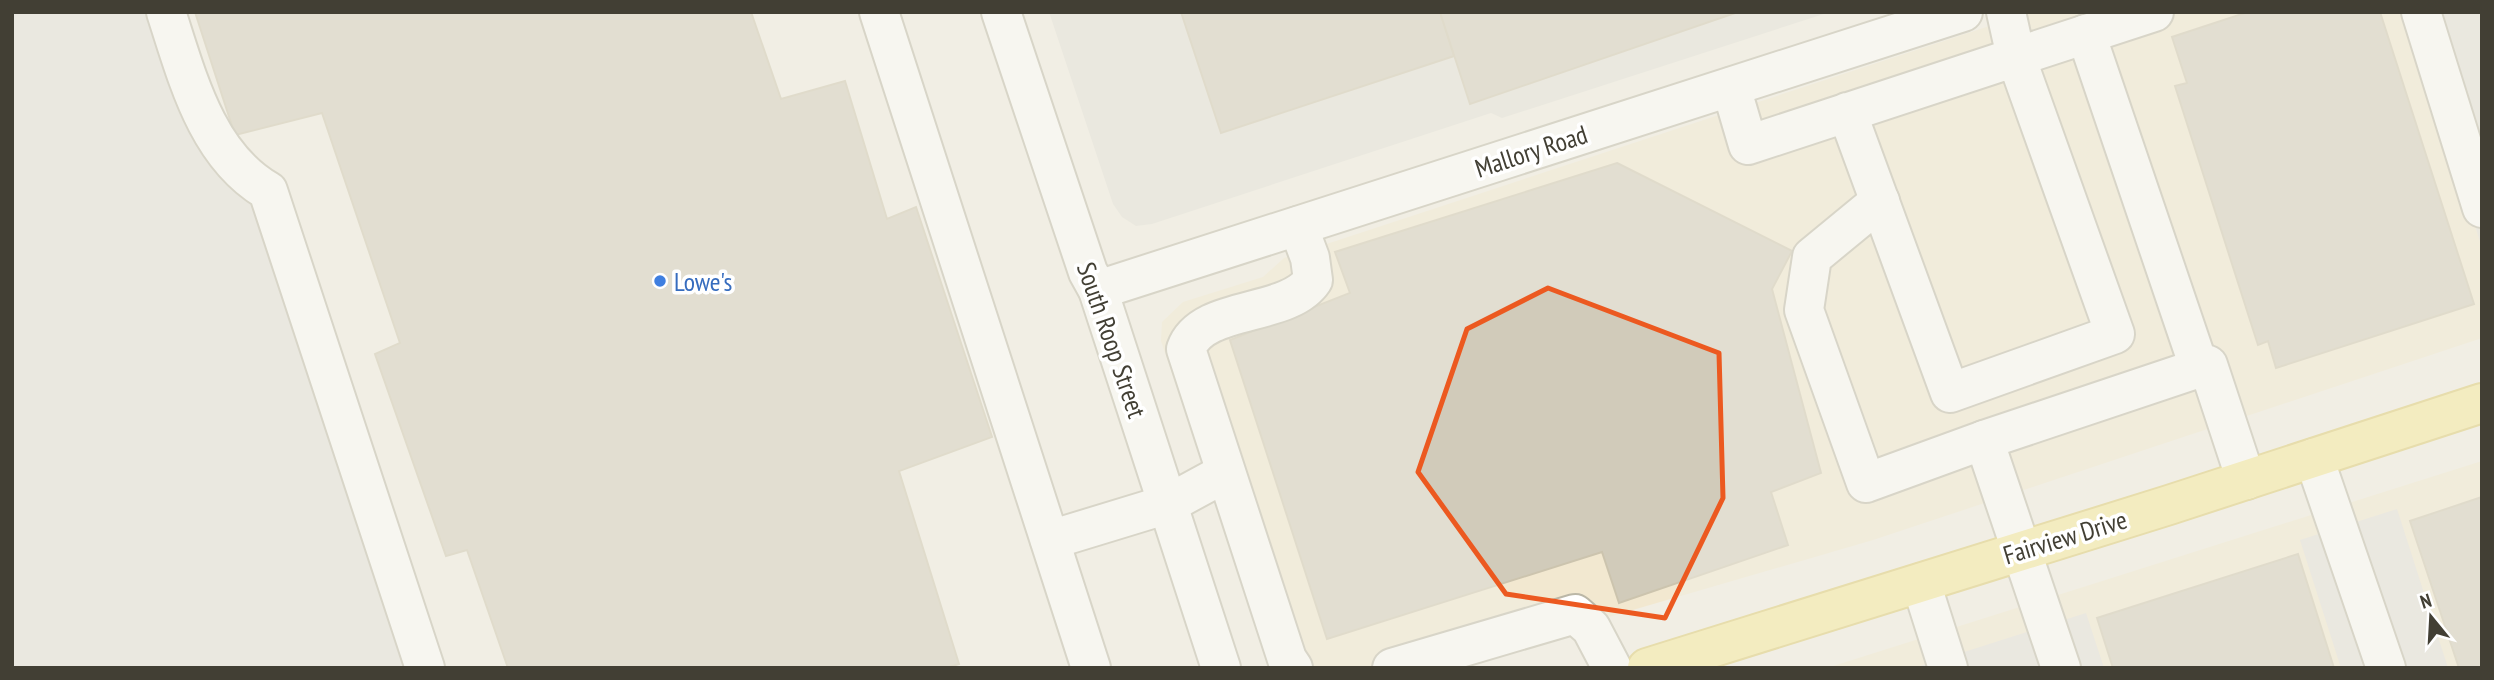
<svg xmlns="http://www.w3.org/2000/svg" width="2494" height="680" font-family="'PT Sans Narrow',sans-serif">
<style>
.commercial{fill:#f2e8d0}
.industrial{fill:#e3e0d9}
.parking{fill:#e2e0dc}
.building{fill:#d1cbba;stroke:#ccc4ae;stroke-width:2}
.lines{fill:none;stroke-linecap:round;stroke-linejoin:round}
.minor-casing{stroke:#bbb7a7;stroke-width:42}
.major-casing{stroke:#dbc768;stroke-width:42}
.minor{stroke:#fff;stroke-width:38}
.major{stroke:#f7e896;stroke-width:38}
.marked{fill:none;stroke:#ec5920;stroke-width:5;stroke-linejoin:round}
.shop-dot{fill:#3f7fe0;stroke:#fff;stroke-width:2.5}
.labels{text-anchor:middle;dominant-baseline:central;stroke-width:7;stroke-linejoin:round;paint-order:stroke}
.street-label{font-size:26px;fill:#423f34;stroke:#fff}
.shop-label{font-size:26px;fill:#366cbe;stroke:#fff;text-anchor:start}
</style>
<rect width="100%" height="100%" fill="#f1eee4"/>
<g class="commercial">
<path d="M2032,12H2408L2482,248V338L1873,540L1434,668H1272L1161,341L1162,322L1183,302L1263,277L1284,258Z"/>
<path d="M2482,461V668H1827Z"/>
</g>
<g class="industrial">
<path d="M1049,12H1830L1502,118L1491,113L1152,224L1136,226L1122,217L1113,204Z"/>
<path d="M2408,12H2482V248Z"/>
</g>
<g class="parking">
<path d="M12,12H166L191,88L268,191L425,668H12Z"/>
<path d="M2397,509L2448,668H2341L2300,540Z"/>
<path d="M2086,613L2104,668H1914Z"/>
</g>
<g class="building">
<path d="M195,12H751L781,99L845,81L887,219L916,207L992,437L899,471L959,664L946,668H508L467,550L446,556L375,354L400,343L322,113L235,135Z"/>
<path d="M1181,12H1440L1454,56L1221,133Z"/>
<path d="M1440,12H1738L1470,104Z"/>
<path d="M2248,12H2380L2474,304L2276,368L2268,341L2258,345L2175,86L2187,83L2172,37Z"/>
<path d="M1617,163L1792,251L1772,289L1821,473L1771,492L1788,545L1619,603L1602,552L1327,639L1230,340L1350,293L1335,252Z"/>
<path d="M2482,497V668H2459L2410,521Z"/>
<path d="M2298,554L2334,668H2113L2097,618Z"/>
</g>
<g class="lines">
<g class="minor-casing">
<g id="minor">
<path d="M166,12C187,76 206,155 268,191L425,668"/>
<path d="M879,12L1091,668"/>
<path d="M1001,12L1088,272L1098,290L1221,668"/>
<path d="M2006,12L2016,57L2154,12"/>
<path d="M2421,12L2482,208"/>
<path d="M2086,34L2199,367"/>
<path d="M1731,87L1748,145L2016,57L2115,334L1950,393L1847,112"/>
<path d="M1880,201L1812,257L1804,310L1866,483L1984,440"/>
<path d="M1098,290L1963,12"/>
<path d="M2314,458L2386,668"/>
<path d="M1050,540L1168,504L1225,473"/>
<path d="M1921,583L1948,668"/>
<path d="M1293,668L1287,659L1186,349C1202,304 1288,318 1313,280L1310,258L1298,226"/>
<path d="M1392,668L1575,614L1591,628L1612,668"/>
<path d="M2061,668L1984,440L2208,365L2246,480"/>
</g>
</g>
<g class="major-casing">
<path id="major" d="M1647,668L2169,505L2482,403"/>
</g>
<use href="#minor" class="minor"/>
<use href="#major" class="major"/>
</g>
<path d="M0 0H2494V680H0ZM1548,288L1719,353L1723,498L1665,618L1506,594L1418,472L1467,329Z" fill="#f1eee4" fill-opacity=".55" fill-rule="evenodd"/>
<path class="marked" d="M1548,288L1719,353L1723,498L1665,618L1506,594L1418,472L1467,329Z"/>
<circle class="shop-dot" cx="660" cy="281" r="7"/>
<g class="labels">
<g class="street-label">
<text transform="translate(1531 151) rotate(-18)">Mallory Road</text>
<text transform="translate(1112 340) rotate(71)">South Roop Street</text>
<text transform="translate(2065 537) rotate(-17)">Fairview Drive</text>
</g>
<g class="shop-label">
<text x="674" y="281">Lowe's</text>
</g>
</g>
<rect width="2494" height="680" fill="none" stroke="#423f34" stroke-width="28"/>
<g transform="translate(2431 617) rotate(342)" stroke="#ffffff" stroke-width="5" paint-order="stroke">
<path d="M0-5L12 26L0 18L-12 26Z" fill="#423f34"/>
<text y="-10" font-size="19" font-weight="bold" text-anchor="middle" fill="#423f34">N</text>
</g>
</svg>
